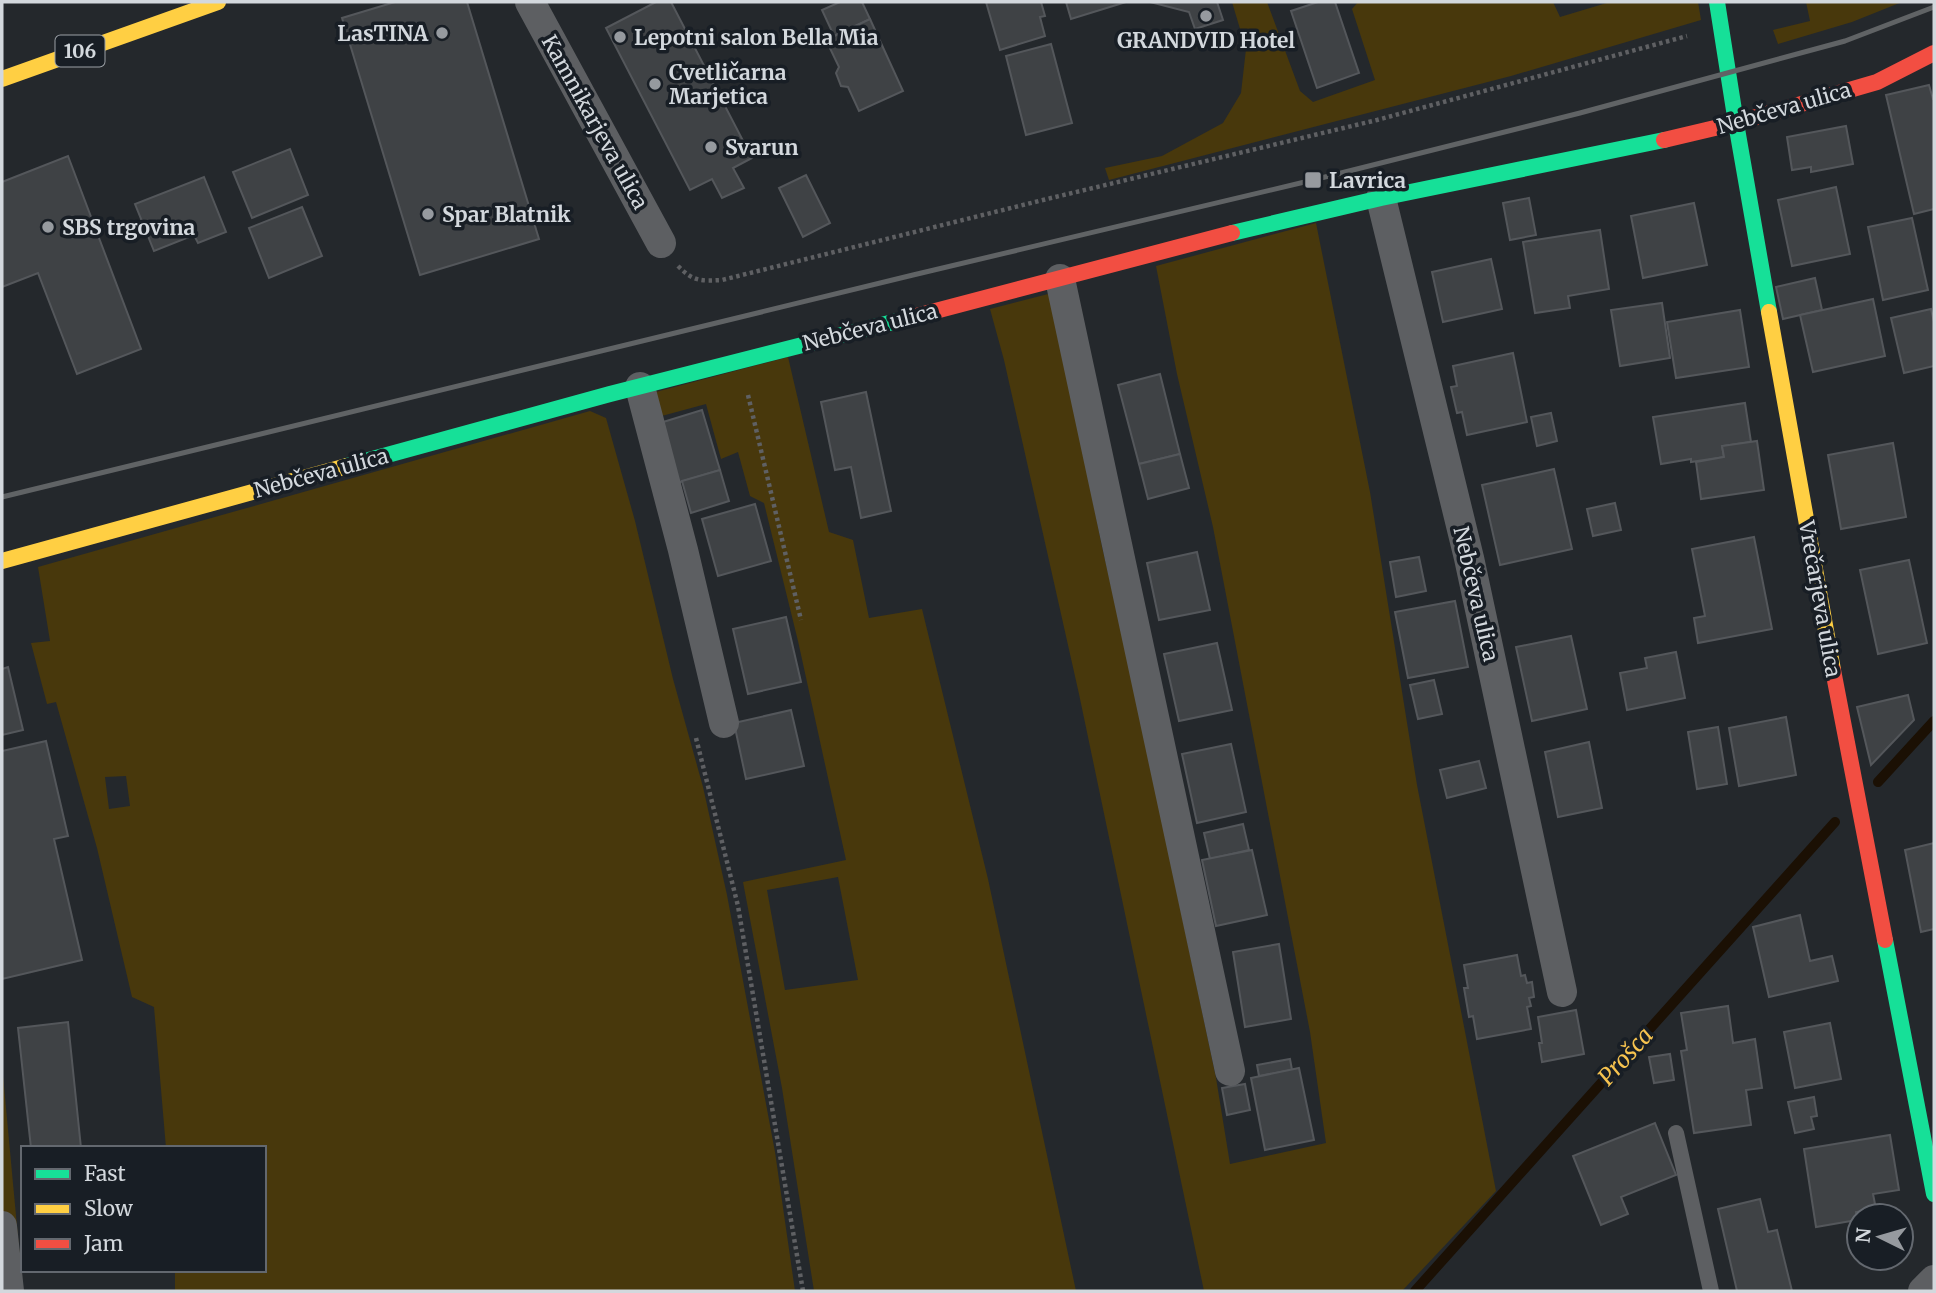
<svg xmlns="http://www.w3.org/2000/svg" width="1936" height="1293" font-family="Merriweather,serif">
<style>
.green{fill:#48380c;fill-rule:evenodd}
.lines{fill:none;stroke-linecap:round;stroke-linejoin:round}
.stream{stroke:#1b1004;stroke-width:10}
.building{fill:#3f4245;stroke:#54575b;stroke-width:2}
.path{stroke:#5f6063;stroke-width:4.5;stroke-dasharray:3.5 3.5;stroke-linecap:butt}
.lane{stroke:#5d5f62;stroke-width:16}
.street{stroke:#5d5f62;stroke-width:30}
.fast{stroke:#16e098;stroke-width:16}
.slow{stroke:#ffcf43;stroke-width:16}
.jam{stroke:#f24e42;stroke-width:16}
.rail{stroke:#606365;stroke-width:5}
.poi-dot{fill:#969a9f;stroke:#181e25;stroke-width:2.5}
.labels{text-anchor:middle;dominant-baseline:central;stroke-width:7;stroke-linejoin:round;paint-order:stroke}
.shield{fill:#181e25;stroke:#9ba0a6;stroke-width:2}
.shield-label{font-size:19px;font-weight:bold;fill:#d3d8dd}
.poi-label{font-size:21px;font-weight:bold;fill:#d3d8dd;stroke:#181e25;text-anchor:start}
.street-label{font-size:21px;fill:#d3d8dd;stroke:#181e25}
.water-label{font-size:23px;font-style:italic;fill:#f6c34f;stroke:#181e25}
</style>
<rect width="100%" height="100%" fill="#24282c"/>
<g class="green">
<path d="M1232,2H1267L1300,91L1313,102L1375,80L1352,9L1358,2H1553L1560,17L1610,2H1698L1701,20L1511,76L1109,180L1105,168L1162,156L1223,123L1241,93L1246,49Z"/>
<path d="M1806,2H1902L1852,22L1778,44L1773,30L1810,21Z"/>
<path d="M1316,223L1370,492L1417,785L1496,1191L1402,1291H1204L1079,694L1004,360L990,309L1052,293L1102,547L1125,645L1216,1078L1230,1164L1326,1143L1310,1032L1213,527L1177,374L1156,266Z"/>
<path d="M788,357L829,532L853,540L869,618L922,609L988,879L1076,1291H814L782,1088L743,882L846,860L798,641L764,503L750,496L738,452L721,459L706,404L658,417L652,393ZM838,877L858,980L785,990L767,890Z"/>
<path d="M590,411L606,418L635,521L673,679L703,787L727,895L775,1152L795,1291H175V1270H264V1148H166L154,1007L132,997L97,848L56,702L47,704L31,643L50,641L38,567ZM126,776L130,806L109,809L105,777Z"/>
<path d="M2,1065L23,1291H2Z"/>
</g>
<g class="lines">
<g class="stream">
<path d="M1878,782L1934,721"/>
<path d="M1415,1291L1835,822"/>
</g>
</g>
<g class="building">
<path d="M395,2H467L539,239L420,275L342,18Z"/>
<path d="M656,2H671L752,158L733,168L744,188L722,198L712,179L690,190L606,28Z"/>
<path d="M840,2H862L870,19L834,36L822,10Z"/>
<path d="M986,2H1041L1045,16L1040,17L1045,36L1000,50Z"/>
<path d="M1066,2H1126L1071,19Z"/>
<path d="M1150,2H1217L1223,20L1195,29L1189,12Z"/>
<path d="M1318,2H1335L1359,73L1317,88L1291,11Z"/>
<path d="M870,19L903,91L859,111L848,87L841,86L836,73L839,67L826,40Z"/>
<path d="M1051,44L1072,123L1026,135L1006,56Z"/>
<path d="M1929,85L1933,99H1934V209L1914,214L1886,95Z"/>
<path d="M1846,126L1853,164L1811,172V167L1792,170L1787,137Z"/>
<path d="M290,149L308,195L252,218L233,172Z"/>
<path d="M68,156L141,349L77,374L38,273L2,287V182Z"/>
<path d="M806,175L830,223L803,237L779,188Z"/>
<path d="M204,177L226,232L198,243L194,235L154,251L135,204Z"/>
<path d="M1836,187L1850,254L1792,266L1778,200Z"/>
<path d="M1529,198L1536,235L1510,240L1503,203Z"/>
<path d="M1694,203L1707,265L1643,278L1631,216Z"/>
<path d="M302,207L322,256L269,278L249,228Z"/>
<path d="M1912,218L1928,290L1883,300L1868,227Z"/>
<path d="M1600,230L1609,289L1568,296L1570,308L1535,313L1523,242Z"/>
<path d="M1491,259L1502,309L1443,322L1432,272Z"/>
<path d="M1815,278L1822,310L1783,319L1776,287Z"/>
<path d="M1873,299L1885,356L1813,372L1800,315Z"/>
<path d="M1662,303L1670,358L1620,366L1611,310Z"/>
<path d="M1931,309L1934,322V366L1904,373L1891,318Z"/>
<path d="M1740,310L1749,367L1676,378L1667,322Z"/>
<path d="M1513,353L1527,422L1467,435L1462,412L1457,413L1451,387L1457,386L1453,366Z"/>
<path d="M1160,374L1180,454L1139,464L1118,385Z"/>
<path d="M866,392L891,511L861,518L851,467L835,470L821,402Z"/>
<path d="M1745,403L1751,442L1722,446L1724,457L1691,462V459L1661,464L1653,417Z"/>
<path d="M702,410L720,470L677,483L660,423Z"/>
<path d="M1551,413L1557,441L1537,446L1531,417Z"/>
<path d="M1757,441L1764,490L1701,499L1696,462L1724,457L1722,446Z"/>
<path d="M1893,443L1906,517L1841,529L1828,455Z"/>
<path d="M1180,454L1189,488L1148,499L1139,464Z"/>
<path d="M1554,469L1572,549L1500,565L1482,485Z"/>
<path d="M720,470L729,501L691,513L682,481Z"/>
<path d="M1615,503L1621,530L1593,536L1587,509Z"/>
<path d="M755,504L771,561L718,576L702,519Z"/>
<path d="M1754,537L1772,629L1698,643L1694,618L1705,616L1692,549Z"/>
<path d="M1197,552L1210,610L1159,620L1147,563Z"/>
<path d="M1419,557L1426,591L1396,597L1390,562Z"/>
<path d="M1909,560L1927,643L1878,654L1860,570Z"/>
<path d="M1455,601L1468,667L1408,678L1395,612Z"/>
<path d="M786,617L801,682L748,694L733,629Z"/>
<path d="M1571,636L1587,709L1532,721L1516,647Z"/>
<path d="M1217,643L1232,710L1179,721L1164,654Z"/>
<path d="M1676,652L1685,698L1627,710L1620,673L1647,668L1645,658Z"/>
<path d="M8,667L23,730L2,735V669Z"/>
<path d="M1434,680L1442,714L1418,719L1410,685Z"/>
<path d="M1908,695L1914,720L1871,765L1857,707Z"/>
<path d="M791,710L804,766L746,779L734,723Z"/>
<path d="M1786,717L1796,775L1739,786L1729,728Z"/>
<path d="M1718,727L1727,784L1697,789L1688,732Z"/>
<path d="M46,741L68,836L54,839L82,960L2,979V751Z"/>
<path d="M1589,742L1602,808L1558,817L1545,752Z"/>
<path d="M1231,744L1246,812L1197,823L1182,754Z"/>
<path d="M1479,761L1486,788L1447,798L1440,770Z"/>
<path d="M1243,824L1249,850L1210,859L1204,833Z"/>
<path d="M1934,843V929L1921,932L1905,850Z"/>
<path d="M1252,850L1267,915L1216,926L1202,860Z"/>
<path d="M1800,915L1810,961L1832,956L1838,981L1769,997L1753,927Z"/>
<path d="M1279,944L1291,1019L1245,1027L1233,952Z"/>
<path d="M1517,955L1521,976L1525,975L1527,983L1532,982L1534,997L1529,998L1531,1006L1527,1007L1531,1029L1477,1039L1473,1016L1469,1017L1464,988H1468L1464,965Z"/>
<path d="M1728,1006L1733,1043L1755,1039L1762,1088L1746,1090L1751,1125L1694,1133L1681,1051L1687,1050L1681,1013Z"/>
<path d="M1576,1010L1584,1054L1542,1062L1539,1043H1542L1538,1017Z"/>
<path d="M68,1022L81,1148H31L18,1028Z"/>
<path d="M1830,1023L1841,1079L1795,1088L1784,1032Z"/>
<path d="M1670,1054L1674,1080L1654,1083L1649,1057Z"/>
<path d="M1290,1059L1292,1070L1259,1076L1257,1065Z"/>
<path d="M1299,1068L1314,1140L1265,1150L1251,1078Z"/>
<path d="M1245,1084L1250,1110L1227,1115L1222,1088Z"/>
<path d="M1814,1097L1817,1116L1811,1117L1814,1129L1795,1133L1788,1102Z"/>
<path d="M1655,1123L1676,1175L1621,1197L1628,1214L1601,1225L1573,1156Z"/>
<path d="M1890,1135L1899,1190L1873,1194L1876,1209L1856,1212L1857,1220L1816,1227L1804,1149Z"/>
<path d="M1760,1199L1768,1232L1777,1230L1792,1291H1737L1718,1209Z"/>
</g>
<g class="lines">
<g class="path">
<path d="M678,266C694,282 701,281 722,280L1047,199L1377,120L1687,36"/>
<path d="M748,395L801,620"/>
<path d="M696,738L738,906L803,1291"/>
</g>
<path class="lane" d="M1676,1133L1711,1291"/>
<g class="street">
<path d="M530,2L661,243"/>
<path d="M1381,198L1469,558L1562,992"/>
<path d="M1060,279L1230,1071"/>
<path d="M640,387L683,550L724,723"/>
<path d="M2,1226L9,1291"/>
<path d="M1923,1291L1934,1280"/>
</g>
<g class="fast">
<path d="M1717,2L1736,123L1769,312"/>
<path d="M1232,233L1381,198L1664,140"/>
<path d="M347,466L610,394L905,319"/>
<path d="M1885,940L1934,1194"/>
</g>
<g class="slow">
<path d="M2,79L218,2"/>
<path d="M1769,312L1833,670"/>
<path d="M2,561L347,466"/>
</g>
<g class="jam">
<path d="M1664,140L1736,123L1877,82L1934,53"/>
<path d="M905,319L1232,233"/>
<path d="M1833,670L1885,940"/>
</g>
<path class="rail" d="M2,497L913,275L1313,180L1580,113L1845,41L1934,7"/>
</g>
<g class="poi-dot">
<circle cx="1206" cy="16" r="7"/>
<circle cx="442" cy="33" r="7"/>
<circle cx="620" cy="37" r="7"/>
<circle cx="655" cy="84" r="7"/>
<circle cx="711" cy="147" r="7"/>
<rect x="1304" y="171" width="18" height="18" rx="3.5"/>
<circle cx="428" cy="214" r="7"/>
<circle cx="48" cy="227" r="7"/>
</g>
<g class="labels">
<rect class="shield" x="55.5" y="35.5" width="49" height="31" rx="5"/>
<g class="shield-label">
<text x="80" y="51">106</text>
</g>
<g class="poi-label">
<text x="428" y="33" text-anchor="end">LasTINA</text>
<text x="634" y="37">Lepotni salon Bella Mia</text>
<text x="1206" y="40" text-anchor="middle">GRANDVID Hotel</text>
<text x="669" y="72">Cvetličarna<tspan x="669" dy="24">Marjetica</tspan></text>
<text x="725" y="147">Svarun</text>
<text x="1329" y="180">Lavrica</text>
<text x="442" y="214">Spar Blatnik</text>
<text x="62" y="227">SBS trgovina</text>
</g>
<g class="street-label">
<text transform="translate(1784 108) rotate(-16)">Nebčeva ulica</text>
<text transform="translate(595 122) rotate(61)">Kamnikarjeva ulica</text>
<text transform="translate(870 327) rotate(-14)">Nebčeva ulica</text>
<text transform="translate(321 473) rotate(-15)">Nebčeva ulica</text>
<text transform="translate(1476 594) rotate(77)">Nebčeva ulica</text>
<text transform="translate(1820 599) rotate(80)">Vrečarjeva ulica</text>
</g>
<g class="water-label">
<text transform="translate(1625 1056) rotate(-48)">Prošca</text>
</g>
</g>
<rect width="1936" height="1293" fill="none" stroke="#d3d8dd" stroke-width="7"/>
<rect x="21" y="1146" width="245" height="126" fill="#181e25" stroke="#63686f" stroke-width="2"/>
<rect x="35" y="1169" width="35" height="10" fill="#16e098" stroke="#63686f" stroke-width="2"/>
<text x="84" y="1181" font-size="21" fill="#d3d8dd">Fast</text>
<rect x="35" y="1204" width="35" height="10" fill="#ffcf43" stroke="#63686f" stroke-width="2"/>
<text x="84" y="1216" font-size="21" fill="#d3d8dd">Slow</text>
<rect x="35" y="1239" width="35" height="10" fill="#f24e42" stroke="#63686f" stroke-width="2"/>
<text x="84" y="1251" font-size="21" fill="#d3d8dd">Jam</text>
<g transform="translate(1880 1237) rotate(275)"><circle r="33" fill="#181e25" stroke="#63686f" stroke-width="2"/>
<path d="M0-5L12 26L0 18L-12 26Z" fill="#969a9f"/>
<text y="-10" font-size="19" font-weight="bold" text-anchor="middle" fill="#d3d8dd">N</text>
</g>
</svg>
